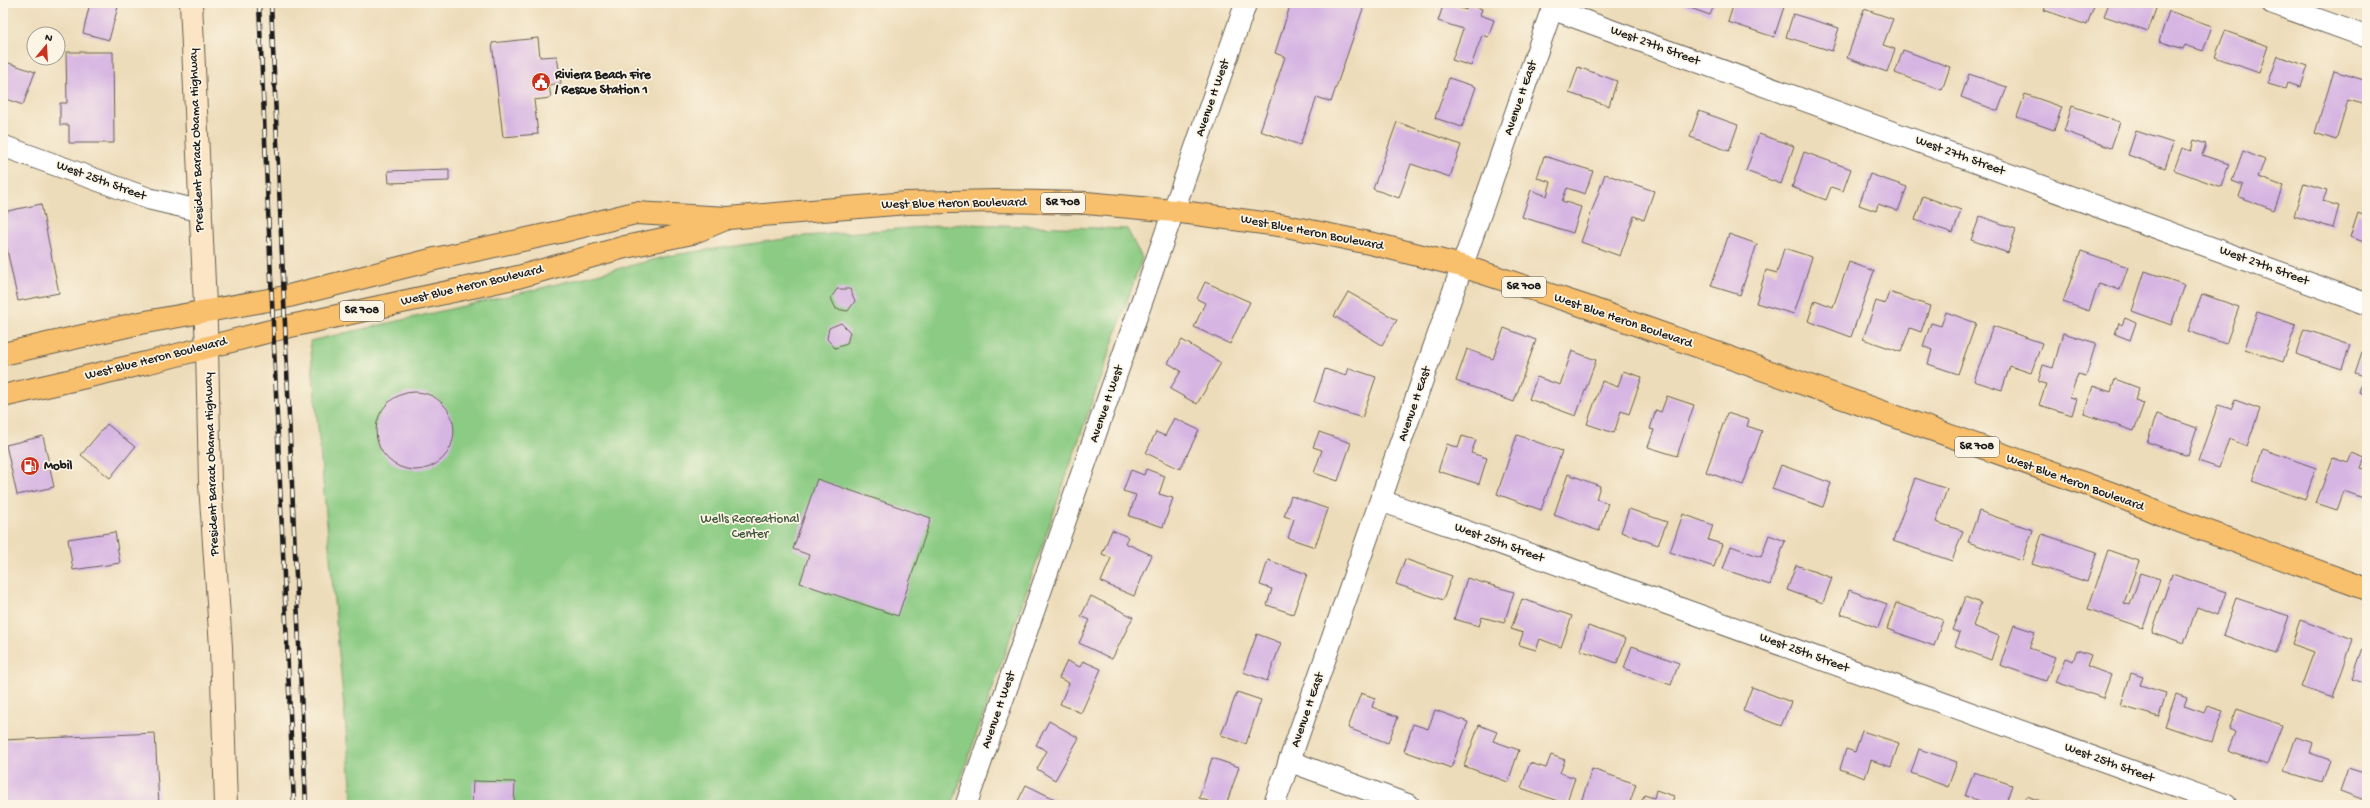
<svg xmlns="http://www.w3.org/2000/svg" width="2370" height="808" font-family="'Gochi Hand',sans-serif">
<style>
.green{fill:#8bcb83;stroke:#547450}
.building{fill:#d7b5e3}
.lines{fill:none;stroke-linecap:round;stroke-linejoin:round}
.street-casing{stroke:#655f53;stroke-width:23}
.secondary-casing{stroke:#655f53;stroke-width:24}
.primary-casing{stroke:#655f53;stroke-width:24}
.street{stroke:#fff;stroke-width:21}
.secondary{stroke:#fce5c4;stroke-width:22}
.primary{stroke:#f8bf6c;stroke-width:22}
.rail-casing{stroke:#1c1c1c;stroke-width:4.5}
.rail{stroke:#fcf5e5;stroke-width:3;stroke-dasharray:9;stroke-linecap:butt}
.labels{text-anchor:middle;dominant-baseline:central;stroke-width:3.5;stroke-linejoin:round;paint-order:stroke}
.shield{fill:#fcf5e5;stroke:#5f5d58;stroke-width:1}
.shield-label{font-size:12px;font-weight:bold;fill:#1c1c1c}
.street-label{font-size:13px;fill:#1c1c1c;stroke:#fcf5e5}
.poi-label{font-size:13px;font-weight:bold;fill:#1c1c1c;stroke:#fcf5e5;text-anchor:start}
.park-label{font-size:13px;fill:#435940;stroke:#fcf5e5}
</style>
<rect width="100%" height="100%" fill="#fcf5e5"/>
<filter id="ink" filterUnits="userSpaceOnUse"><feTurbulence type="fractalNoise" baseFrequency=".025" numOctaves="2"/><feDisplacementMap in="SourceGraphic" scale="8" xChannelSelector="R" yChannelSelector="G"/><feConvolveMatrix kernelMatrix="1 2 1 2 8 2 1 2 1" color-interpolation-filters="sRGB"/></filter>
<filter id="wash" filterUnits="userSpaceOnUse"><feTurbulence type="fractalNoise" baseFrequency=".012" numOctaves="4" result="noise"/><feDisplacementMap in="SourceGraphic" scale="16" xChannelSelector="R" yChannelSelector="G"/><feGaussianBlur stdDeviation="0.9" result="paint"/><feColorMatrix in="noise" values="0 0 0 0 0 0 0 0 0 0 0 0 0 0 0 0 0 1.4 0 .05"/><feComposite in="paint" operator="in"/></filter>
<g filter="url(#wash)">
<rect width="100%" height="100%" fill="#eddcb9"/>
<path class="green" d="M964,224L1127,229L1142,258L952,805H353L310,341L525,292L673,255L805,236Z"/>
<g id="blocks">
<g class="building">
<path d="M90,3H119L109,40L83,33Z"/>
<path d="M1291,3H1365L1331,102L1317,97L1300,145L1260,131L1285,57L1275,53Z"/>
<path d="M1444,3L1466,10L1468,4L1482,9L1480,15L1494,20L1488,37L1482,35L1471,66L1452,60L1463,29L1438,21Z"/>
<path d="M1676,3H1715L1710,15Z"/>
<path d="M1734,3H1772L1784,7L1774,37L1728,22Z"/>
<path d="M2047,3H2095L2087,25L2044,10Z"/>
<path d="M2109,3H2148L2157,6L2148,31L2104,16Z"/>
<path d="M1864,9L1893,19L1883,45L1895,49L1887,72L1847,58Z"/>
<path d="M2169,11L2212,26L2203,51L2185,45L2183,49L2159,41Z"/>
<path d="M1793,14L1839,28L1832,51L1786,37Z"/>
<path d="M2225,31L2268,46L2259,73L2215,57Z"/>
<path d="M538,38L540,57L557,56L561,83L549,85L551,98L534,100L538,134L503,137L492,43Z"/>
<path d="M1903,50L1950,67L1942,90L1895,73Z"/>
<path d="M66,52H113L114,143H69V125H60V103H67Z"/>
<path d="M2278,56L2308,66L2301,87L2287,83L2285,89L2268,84Z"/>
<path d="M3,61L35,72L23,105L3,98Z"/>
<path d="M1578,67L1617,81L1609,106L1569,93Z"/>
<path d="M2334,71L2367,81V93L2363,104L2348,100L2336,140L2315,133Z"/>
<path d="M1969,74L2007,87L1998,111L1961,97Z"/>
<path d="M1449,78L1476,87L1462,127L1435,118Z"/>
<path d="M2025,94L2062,107L2054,130L2017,117Z"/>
<path d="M2072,106L2120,122L2111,148L2064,131Z"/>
<path d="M1699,111L1738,125L1729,151L1690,137Z"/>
<path d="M1397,122L1461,145L1450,177L1411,164L1399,198L1373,189Z"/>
<path d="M2136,131L2173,143L2165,168L2128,155Z"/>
<path d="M1759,134L1794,146L1781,184L1746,171Z"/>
<path d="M2194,140L2206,144L2202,155L2229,164L2221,187L2174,170L2182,148L2191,151Z"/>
<path d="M2243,151L2265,160L2258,177L2283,186L2274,210L2239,197L2243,185L2232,181Z"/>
<path d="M1804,152L1851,169L1843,191L1831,187L1826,200L1792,187Z"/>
<path d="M1544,156L1593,171L1585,194L1567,188L1562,201L1581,207L1573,233L1522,217L1531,190L1547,196L1551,182L1537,178Z"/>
<path d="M449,169V181L389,183L388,171Z"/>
<path d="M1605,174L1654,191L1644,220L1634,216L1620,256L1581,242Z"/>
<path d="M1870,174L1907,187L1898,211L1878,204L1876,211L1859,205Z"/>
<path d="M2304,183L2327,190L2323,201L2339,206L2333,228L2294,216Z"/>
<path d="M1923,196L1961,210L1953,233L1915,220Z"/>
<path d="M41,204L59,293L18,301L3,231V212Z"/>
<path d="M2358,213L2367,217V243L2350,237Z"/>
<path d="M1980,216L2016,229L2008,253L1971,240Z"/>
<path d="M1729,234L1757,244L1740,295L1711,286Z"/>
<path d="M1784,248L1812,257L1794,314L1756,303L1766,270L1777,273Z"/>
<path d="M2081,251L2128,267L2120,290L2099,283L2089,311L2063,302Z"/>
<path d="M1849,262L1874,271L1851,337L1808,321L1815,300L1833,307Z"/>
<path d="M2145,271L2185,285L2171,325L2132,311Z"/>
<path d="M1205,282L1250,302L1230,344L1194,327L1205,303L1197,299Z"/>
<path d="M837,289H850L855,301L848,311L836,309L831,298Z"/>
<path d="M1348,292L1397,320L1382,345L1334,316Z"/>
<path d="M1889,292L1930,306L1921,332L1910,328L1901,352L1863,339L1876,301L1885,304Z"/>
<path d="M2202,294L2239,307L2226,344L2188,331Z"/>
<path d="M1946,312L1976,323L1958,374L1928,364L1932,350L1923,346L1931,323L1941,326Z"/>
<path d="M2257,312L2296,325L2283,362L2245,349Z"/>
<path d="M2125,318L2136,323L2130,340L2115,334L2119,323L2122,325Z"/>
<path d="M841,323L850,332L847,344L835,348L827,339L829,328Z"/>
<path d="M1993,326L2042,343L2031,373L2010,366L2002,390L1974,381Z"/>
<path d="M1504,328L1536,340L1514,402L1456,381L1467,349L1493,359Z"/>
<path d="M2304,329L2350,345L2342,369L2296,354Z"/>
<path d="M2063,333L2096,343L2086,376L2078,374L2070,397L2077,399L2072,415L2039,405L2046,384L2038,382L2043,365L2053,368Z"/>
<path d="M1182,340L1221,363L1197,404L1170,389L1181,371L1168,363Z"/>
<path d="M1572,351L1596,360L1576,416L1529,399L1537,377L1560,385Z"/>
<path d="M2362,352L2367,354V395L2359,392L2364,376L2355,373Z"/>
<path d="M1349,368L1376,377L1362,418L1314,402L1325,369L1346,376Z"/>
<path d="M1623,371L1642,377L1629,414L1621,411L1614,433L1587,424L1602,381L1618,387Z"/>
<path d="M2115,379L2139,388L2135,400L2144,403L2134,431L2084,414L2093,386L2111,392Z"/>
<circle cx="415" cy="431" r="39"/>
<path d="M1667,396L1694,405L1677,456L1648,447L1654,430L1650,429L1656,410L1661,412Z"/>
<path d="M2235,400L2260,409L2247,446L2229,439L2219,468L2198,461L2218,405L2231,409Z"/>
<path d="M1727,413L1749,420L1747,426L1762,431L1743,485L1706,472Z"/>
<path d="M2157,414L2197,428L2188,456L2147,442Z"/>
<path d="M1174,418L1199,430L1180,469L1146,453L1156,432L1165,436Z"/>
<path d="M107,424L135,447L110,478L81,455Z"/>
<path d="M1319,432L1351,443L1338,481L1314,473L1322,450L1313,447Z"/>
<path d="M1517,435L1562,451L1541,510L1497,494Z"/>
<path d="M43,436L54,487L17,495L6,445Z"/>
<path d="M1462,436L1476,440L1471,453L1487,458L1479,484L1438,471L1447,444L1458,448Z"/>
<path d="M2263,449L2316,468L2305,500L2252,481Z"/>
<path d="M2352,453L2365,458L2361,468L2367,470L2366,499L2344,491L2337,510L2316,503L2333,458L2348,463Z"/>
<path d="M1781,465L1831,483L1823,507L1772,489Z"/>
<path d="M1146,469L1165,476L1159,494L1173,498L1163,527L1129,516L1136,495L1123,491L1131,470L1144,475Z"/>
<path d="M1568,474L1600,486L1596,499L1608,503L1599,531L1554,515Z"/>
<path d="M1915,478L1947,489L1936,522L1963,531L1952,561L1893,541Z"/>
<path d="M817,479L931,518L898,616L800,583L809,555L793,549Z"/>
<path d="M1291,496L1328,509L1315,547L1288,538L1294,519L1284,516Z"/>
<path d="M1629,509L1667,522L1658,545L1621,532Z"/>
<path d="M1979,511L2033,530L2022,561L1968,542Z"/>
<path d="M1683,514L1713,525L1708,540L1722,544L1714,567L1670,552Z"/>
<path d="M1112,530L1128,537L1125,543L1152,555L1134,596L1101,582L1111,558L1102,554Z"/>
<path d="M115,532L120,563L73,570L68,539Z"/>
<path d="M2042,534L2097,552L2087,582L2032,564Z"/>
<path d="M1769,535L1785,541L1770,585L1723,569L1731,546L1761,557Z"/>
<path d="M2108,550L2139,561L2124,603L2130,605L2141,573L2160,579L2143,628L2088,609Z"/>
<path d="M1405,559L1452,576L1443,600L1396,584Z"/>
<path d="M1268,560L1307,574L1293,614L1267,605L1272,589L1260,585Z"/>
<path d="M1796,565L1832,578L1823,603L1787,590Z"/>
<path d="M2172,574L2226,592L2218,615L2197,607L2184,644L2152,633Z"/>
<path d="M1467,578L1514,592L1504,623L1482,617L1479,626L1454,619Z"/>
<path d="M1849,590L1887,604L1878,628L1841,614Z"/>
<path d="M1091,596L1133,617L1112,659L1079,643L1090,620L1081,616Z"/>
<path d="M1965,597L1981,603L1973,626L1999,636L1991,660L1955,646L1960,633L1952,630Z"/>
<path d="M2236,598L2289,616L2276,654L2223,635Z"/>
<path d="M1522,599L1572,616L1561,647L1540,639L1536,650L1519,645L1523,633L1511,629Z"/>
<path d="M1896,603L1943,620L1934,646L1887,629Z"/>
<path d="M2300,620L2353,639L2333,698L2301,687L2314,652L2292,644Z"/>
<path d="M2014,625L2035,632L2029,648L2055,657L2046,681L2000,665Z"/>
<path d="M1588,626L1626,639L1617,663L1580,650Z"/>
<path d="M1257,634L1281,643L1267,681L1243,672Z"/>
<path d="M1632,646L1679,663L1671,685L1624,668Z"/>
<path d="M2363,648L2367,650V684L2352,679Z"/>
<path d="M2077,650L2091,655L2087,666L2111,675L2103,698L2056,682L2065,658L2073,661Z"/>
<path d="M1067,661L1080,667L1083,661L1101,669L1081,713L1060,704L1069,683L1059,678Z"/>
<path d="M2131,673L2143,677L2140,685L2166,693L2159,717L2121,706Z"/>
<path d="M1752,687L1791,702L1781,726L1743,711Z"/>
<path d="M1237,692L1261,700L1246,744L1221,735Z"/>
<path d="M1361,693L1375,698L1372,707L1398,717L1388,743L1348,728Z"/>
<path d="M2176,694L2187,698L2184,706L2204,713L2207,706L2223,711L2212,742L2165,726Z"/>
<path d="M2237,709L2282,725L2267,765L2228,751L2235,732L2229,729Z"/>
<path d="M1435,710L1468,722L1451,768L1404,751L1413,724L1428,729Z"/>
<path d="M1049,721L1079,738L1055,780L1037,769L1047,751L1036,745Z"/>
<path d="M1479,725L1497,732L1493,741L1519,750L1508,782L1464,766Z"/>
<path d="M1862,731L1899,743L1891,767L1871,760L1865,778L1840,769L1846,749L1855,752Z"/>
<path d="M155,733L159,805H3V740Z"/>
<path d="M2296,737L2313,743L2310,753L2330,760L2322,783L2284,771Z"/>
<path d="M1919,749L1957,762L1948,787L1911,773Z"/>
<path d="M1551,755L1565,760L1560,773L1575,778L1566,804L1521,788L1530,763L1546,768Z"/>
<path d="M1212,758L1239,767L1226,805H1219L1199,798Z"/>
<path d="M2348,768L2367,774V801L2340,791Z"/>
<path d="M1592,769L1636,784L1629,805H1580Z"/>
<path d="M1974,772L2012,785L2005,805H1992L1965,796Z"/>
<path d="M473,781L515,782L514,805H472Z"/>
<path d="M1026,785L1065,804V805H1016Z"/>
<path d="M1656,790L1674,796L1671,805H1640L1644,795L1654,798Z"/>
<path d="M2027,796L2051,805H2023Z"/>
</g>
</g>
</g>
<g filter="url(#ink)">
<use href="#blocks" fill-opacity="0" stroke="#655f53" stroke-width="1"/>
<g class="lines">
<g class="street-casing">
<g id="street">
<path d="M2272,3L2367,37"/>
<path d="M1552,9L2367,304"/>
<path d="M3,146L150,199L201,211"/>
<path d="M1382,501L2226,805"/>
<path d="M1289,761L1409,805"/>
<path d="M966,805L1246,3"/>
<path d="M1274,805L1554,3"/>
</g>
</g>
<g class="secondary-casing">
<path id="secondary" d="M191,3L207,348L210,484L221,647L226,805"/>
</g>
<g class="primary-casing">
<g id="primary">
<path d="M3,354L140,323L285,297L435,259L559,232L635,213L728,218L907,203L996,201L1086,203L1174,211L1286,226L1374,244L1462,266L1587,307L2111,493L2165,516L2367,589"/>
<path d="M3,396L146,363L286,327L518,277L625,247L692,233L723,220"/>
</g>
</g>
<use href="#street" class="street"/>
<use href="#secondary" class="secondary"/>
<use href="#primary" class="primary"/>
<g class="rail-casing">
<g id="rail">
<path d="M259,3L294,805"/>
<path d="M271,3L306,805"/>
</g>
</g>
<use href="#rail" class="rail"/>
</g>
</g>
<defs>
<g id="civic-disc" transform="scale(1)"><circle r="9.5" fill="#c8321e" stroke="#fcf5e5"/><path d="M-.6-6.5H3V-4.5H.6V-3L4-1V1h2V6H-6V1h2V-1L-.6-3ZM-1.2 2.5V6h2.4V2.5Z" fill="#fff"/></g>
<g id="fuel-disc" transform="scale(1)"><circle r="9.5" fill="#c8321e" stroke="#fcf5e5"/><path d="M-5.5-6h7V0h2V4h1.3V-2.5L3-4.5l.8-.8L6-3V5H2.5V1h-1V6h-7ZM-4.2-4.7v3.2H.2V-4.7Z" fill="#fff"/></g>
</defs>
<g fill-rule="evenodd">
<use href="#civic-disc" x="541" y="82"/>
<use href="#fuel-disc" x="30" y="466"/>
</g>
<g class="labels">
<g class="shield">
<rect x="1041" y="193" width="44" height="20" rx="3"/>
<rect x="1502" y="277" width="44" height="20" rx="3"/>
<rect x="340" y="301" width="44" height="20" rx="3"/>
<rect x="1955" y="437" width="44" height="20" rx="3"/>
</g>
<g class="shield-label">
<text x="1063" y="203">SR 708</text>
<text x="1524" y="287">SR 708</text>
<text x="362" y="311">SR 708</text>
<text x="1977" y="447">SR 708</text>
</g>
<g class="street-label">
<text transform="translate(1655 46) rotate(20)">West 27th Street</text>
<text transform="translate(1213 98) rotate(-71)">Avenue H West</text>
<text transform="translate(1521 98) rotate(-71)">Avenue H East</text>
<text transform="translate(197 140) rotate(-92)">President Barack Obama Highway</text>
<text transform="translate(1960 156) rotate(20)">West 27th Street</text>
<text transform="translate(101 181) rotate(20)">West 25th Street</text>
<text transform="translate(954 204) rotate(-1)">West Blue Heron Boulevard</text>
<text transform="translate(1312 233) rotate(11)">West Blue Heron Boulevard</text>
<text transform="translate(2264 266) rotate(20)">West 27th Street</text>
<text transform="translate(472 286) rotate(-13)">West Blue Heron Boulevard</text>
<text transform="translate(1623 321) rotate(19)">West Blue Heron Boulevard</text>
<text transform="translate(156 359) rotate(-14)">West Blue Heron Boulevard</text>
<text transform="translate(1107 404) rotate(-71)">Avenue H West</text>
<text transform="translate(1415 404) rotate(-71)">Avenue H East</text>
<text transform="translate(212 464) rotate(-92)">President Barack Obama Highway</text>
<text transform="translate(2075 483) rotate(20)">West Blue Heron Boulevard</text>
<text transform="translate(1499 543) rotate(20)">West 25th Street</text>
<text transform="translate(1804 653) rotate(20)">West 25th Street</text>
<text transform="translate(999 710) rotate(-71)">Avenue H West</text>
<text transform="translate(1308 710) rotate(-71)">Avenue H East</text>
<text transform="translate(2109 763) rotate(20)">West 25th Street</text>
</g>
<g class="poi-label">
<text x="555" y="75">Riviera Beach Fire<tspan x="555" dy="15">/ Rescue Station 1</tspan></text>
<text x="44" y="466">Mobil</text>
</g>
<g class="park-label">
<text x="750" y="519">Wells Recreational<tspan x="750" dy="15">Center</tspan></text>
</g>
</g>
<rect width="2370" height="808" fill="none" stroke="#fcf5e5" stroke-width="16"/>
<g transform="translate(46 46) rotate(18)"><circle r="19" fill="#fcf5e5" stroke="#a29e95"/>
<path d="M0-3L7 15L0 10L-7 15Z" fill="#c8321e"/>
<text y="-6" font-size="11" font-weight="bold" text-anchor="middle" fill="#1c1c1c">N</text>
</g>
</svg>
